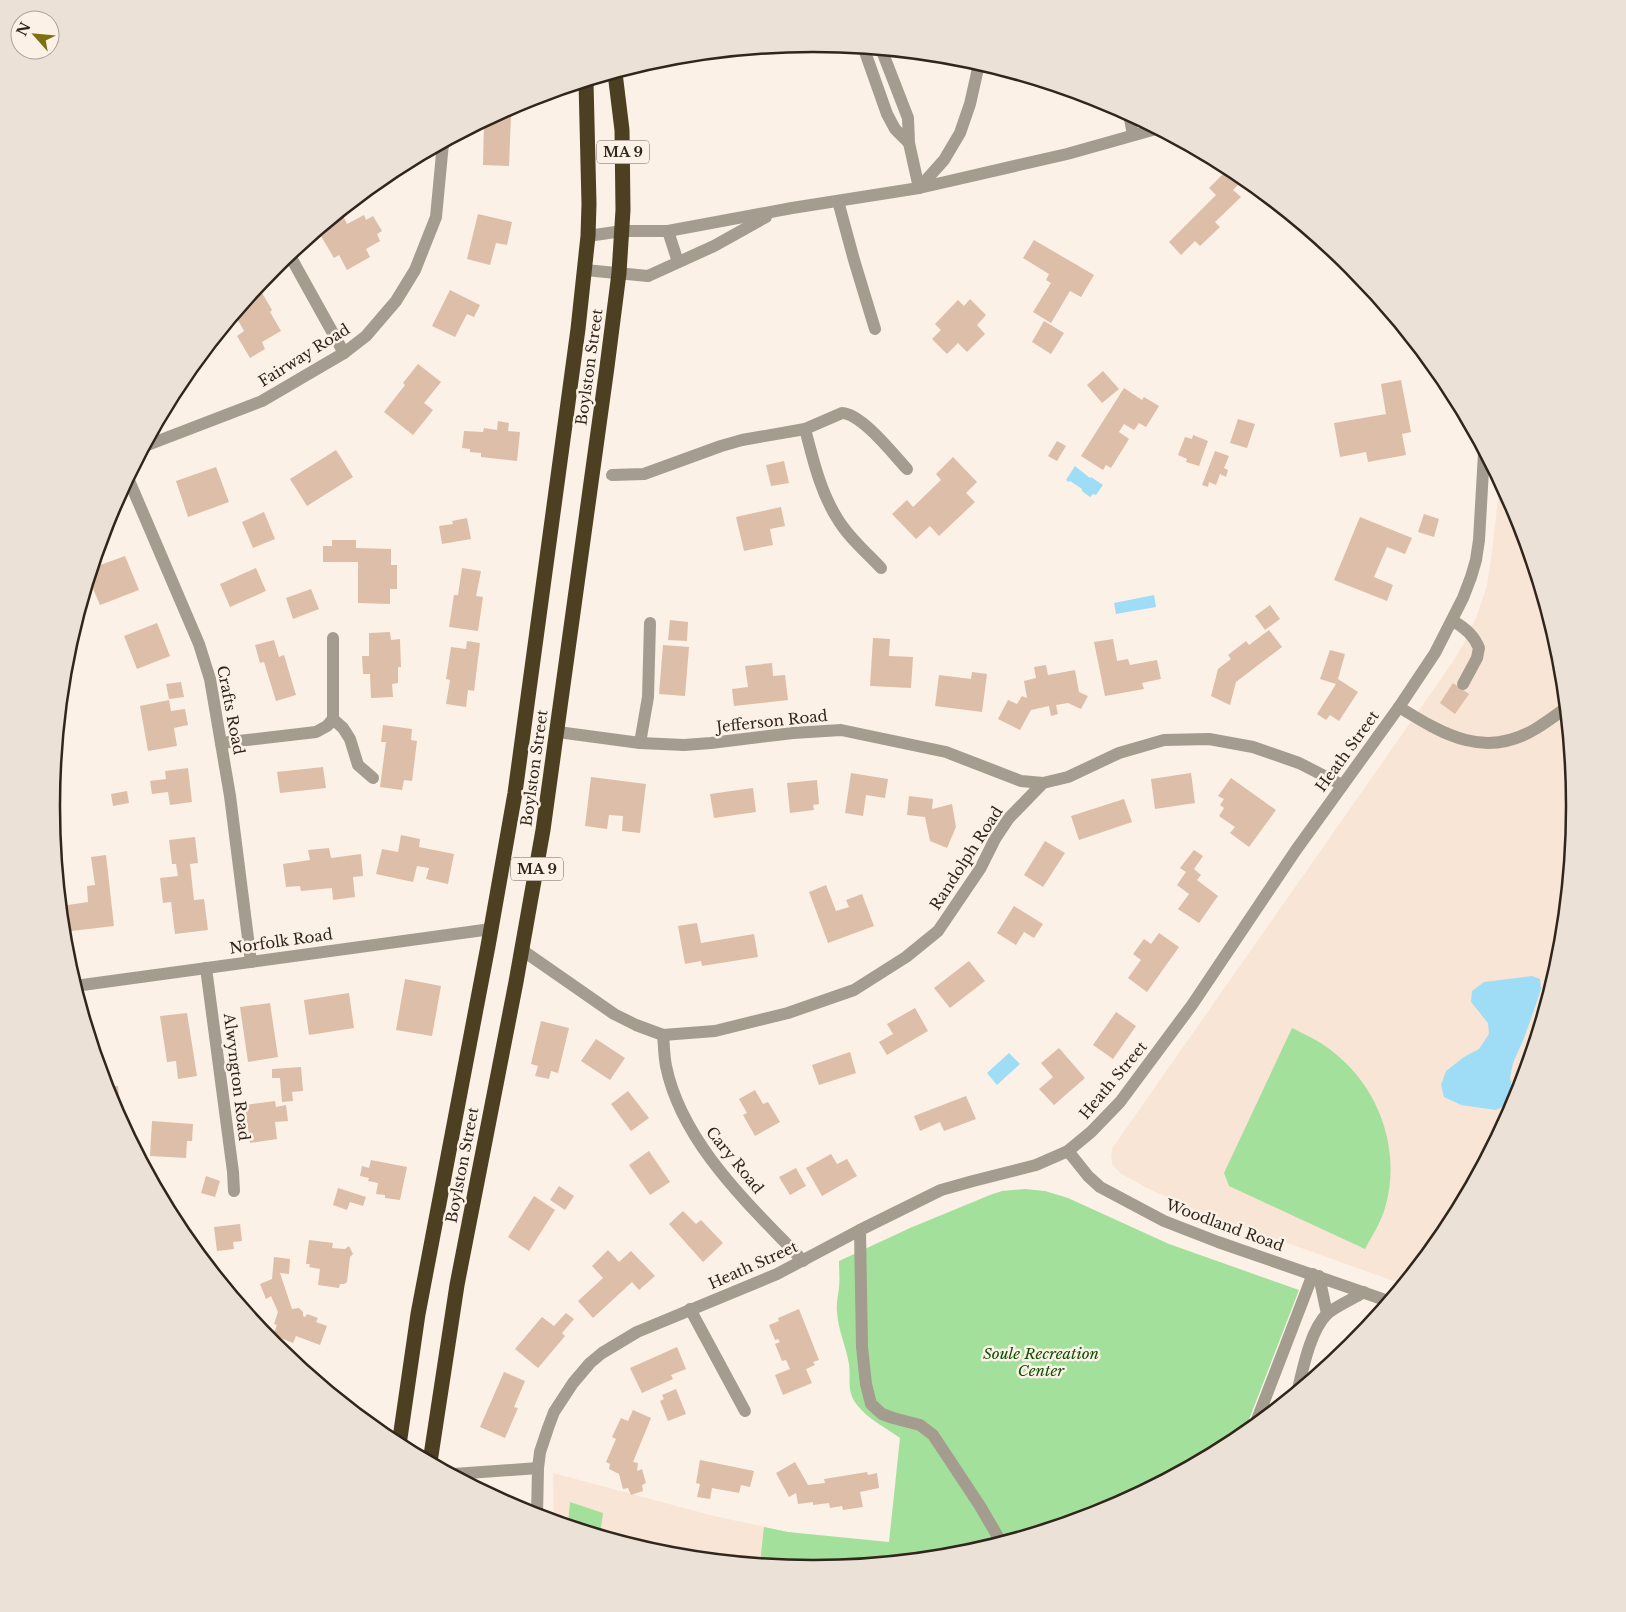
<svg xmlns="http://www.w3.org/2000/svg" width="1626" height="1612" font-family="'Libre Baskerville',serif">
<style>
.education{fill:#f8e5d5}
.green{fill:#a3e09b}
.water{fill:#9fddf7}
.building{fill:#ddbea8}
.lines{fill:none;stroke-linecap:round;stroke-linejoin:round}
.minor{stroke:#a49d8f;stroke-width:12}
.highway{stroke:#4c3f22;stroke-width:15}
.labels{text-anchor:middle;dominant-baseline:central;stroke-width:5;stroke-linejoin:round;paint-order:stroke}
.shield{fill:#fcf1e6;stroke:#6d6359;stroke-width:1}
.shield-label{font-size:14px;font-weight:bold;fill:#30261c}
.street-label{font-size:15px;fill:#30261c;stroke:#fcf1e6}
.park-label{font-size:15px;font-style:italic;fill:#0e5005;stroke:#fcf1e6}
.rim{fill:none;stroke:#30261c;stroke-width:2.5}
</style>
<rect width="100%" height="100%" fill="#fcf1e6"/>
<g class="education">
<path d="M1500,482L1517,515L1561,658L1575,806L1561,955L1517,1098L1447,1230L1402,1284L1198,1211L1149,1189L1120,1173L1112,1164L1111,1156L1113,1147L1118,1140L1452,663L1464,643L1476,618L1487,586L1492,552Z"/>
<path d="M553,1473L714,1516L788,1532L887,1561L813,1568L664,1554L554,1520Z"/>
</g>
<g class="green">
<path d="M1292,1028C1306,1035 1320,1041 1332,1051C1379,1087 1402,1150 1385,1208C1381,1222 1372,1236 1365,1249L1229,1186L1224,1173Z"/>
<path d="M1025,1189L1045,1191L1068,1198L1169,1244L1299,1290L1243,1435L1236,1440L1104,1510L961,1554L813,1568L760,1563L764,1527L788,1532L889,1542L900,1438C886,1428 868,1419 857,1405C846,1391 851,1380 849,1364C846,1346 838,1330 837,1312C836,1304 838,1296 839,1288C840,1279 839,1270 839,1261L910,1228L990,1195L1002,1191Z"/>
<path d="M570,1502L603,1513L600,1534L568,1524Z"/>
</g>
<g class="water">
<path d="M1075,466L1090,478L1091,477L1103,485L1096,495L1093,494L1090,497L1082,491V489L1070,481L1069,482L1066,480Z"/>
<path d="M1154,595L1156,607L1116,614L1114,603Z"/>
<path d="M1532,976L1540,979L1541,989L1534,1010L1524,1038L1513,1063L1510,1078L1513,1089L1510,1103L1496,1110L1461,1105L1444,1097L1441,1085L1446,1071L1464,1057L1479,1049L1489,1034L1488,1023L1471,1002L1472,991L1484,982Z"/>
<path d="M1009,1053L1020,1064L997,1085L987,1073Z"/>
</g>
<g class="building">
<path d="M497,115H511L509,166L483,165L484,122Z"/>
<path d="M1229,168L1244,179L1233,190L1241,197L1215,222L1220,227L1200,246L1195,241L1181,255L1169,242L1216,195L1209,188Z"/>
<path d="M478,214L512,222L507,245L496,243L490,265L467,259Z"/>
<path d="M364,215L366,220L373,216L382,231L377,234L380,241L366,249L370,257L347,270L339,255L334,258L318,231L343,216L347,224Z"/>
<path d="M1034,240L1094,275L1081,297L1070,291L1051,323L1033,312L1051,283L1046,280L1049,274L1023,258Z"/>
<path d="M258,286L272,310L270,312L281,331L262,342L265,349L250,358L237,336L244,331L235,315Z"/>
<path d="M450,290L480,305L474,317L467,314L455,337L432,326Z"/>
<path d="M970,299L986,315L977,325L985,334L967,352L958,343L947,354L932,339L941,330L935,324L958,300L964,306Z"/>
<path d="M1044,321L1064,333L1051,354L1032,342Z"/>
<path d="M418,364L441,382L424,403L433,410L413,435L384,412L405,385L403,383Z"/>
<path d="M1103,371L1119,389L1102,403L1087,385Z"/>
<path d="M1401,380L1411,432L1402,434L1406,455L1368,462L1366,452L1340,457L1334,423L1386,414L1381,384Z"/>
<path d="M1124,388L1142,400L1144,397L1159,406L1146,427L1139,423L1134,430L1124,424L1119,432L1129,439L1111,468L1106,465L1103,470L1081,456Z"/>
<path d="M1238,419L1255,424L1247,448L1230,443Z"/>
<path d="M498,421L509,423L508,431L520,432L517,461L481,457V453L470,452V449L462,448L464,431L483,432L484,428L497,430Z"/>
<path d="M1193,435L1208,441L1199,466L1186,462L1187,459L1178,455L1185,437L1192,439Z"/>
<path d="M1057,441L1066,446L1057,461L1048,456Z"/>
<path d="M336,450L353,477L307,506L290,479Z"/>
<path d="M1215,451L1229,456L1224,468L1228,470L1226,477L1220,474L1216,485L1209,482L1208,487L1202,485Z"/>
<path d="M953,457L977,482L966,493L975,502L939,536L930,526L916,539L892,514L907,500L913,507L941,480L936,474Z"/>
<path d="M784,461L789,483L771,486L766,465Z"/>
<path d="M216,467L229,502L188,517L176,481Z"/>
<path d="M781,507L785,526L770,529L773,545L744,551L736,517Z"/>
<path d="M264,512L275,539L253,548L242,522Z"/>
<path d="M1424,514L1439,519L1434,537L1418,532Z"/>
<path d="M108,516L114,530L103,535L108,518Z"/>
<path d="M1360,517L1412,538L1405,554L1387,547L1374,577L1393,585L1387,601L1334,580Z"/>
<path d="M467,518L471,539L442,544L439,526L453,524L452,521Z"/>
<path d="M332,540H356V548L391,549V565H397V589H390V604L358,603V562H323V546H332Z"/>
<path d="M125,556L139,590L100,605L89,579L92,568Z"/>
<path d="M256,568L266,591L230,607L220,584Z"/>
<path d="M462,568L481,571L476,596L483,597L478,631L449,627L454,595H458Z"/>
<path d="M311,589L319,609L293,619L286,598Z"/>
<path d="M1270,605L1280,619L1265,630L1255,616Z"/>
<path d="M670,620L688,622L687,641L668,640Z"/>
<path d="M157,623L170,656L137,669L124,636Z"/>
<path d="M1269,630L1282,647L1236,682L1230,705L1211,696L1218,669L1231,659L1228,655L1246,641L1249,645Z"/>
<path d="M390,632L391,640L400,639L401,667H398V683L392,684L393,697L371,698L370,674H363L362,656H369V633Z"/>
<path d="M873,638L890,639L889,656L913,657L911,688L870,686Z"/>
<path d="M1113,639L1117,661L1128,659L1130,665L1157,660L1161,679L1142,683L1144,689L1105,696L1094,642Z"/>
<path d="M274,640L279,657L284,655L296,695L276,701L264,662L260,663L255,645Z"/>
<path d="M467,641L480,643L474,691L468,690L466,707L446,704L450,680L446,679L451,647L466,649Z"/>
<path d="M663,645L689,647L685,696L659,694Z"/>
<path d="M1330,650L1345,654L1338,679L1358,692L1339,721L1330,715L1326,720L1317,714L1336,684L1320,679Z"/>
<path d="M65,663L68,674L64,675Z"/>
<path d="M772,663L773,676L785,675L788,700L734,706L732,689L748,687L745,666Z"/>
<path d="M1046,665L1048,675L1075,670L1079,692L1088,696L1081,709L1068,703L1056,705L1058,714L1051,716L1049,706L1031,710L1020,730L998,719L1008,700L1017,704L1022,696L1027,698L1024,681L1036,678L1034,667Z"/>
<path d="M972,672L987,674L982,712L935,706L939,675L971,679Z"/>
<path d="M181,682L184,697L169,699L166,684Z"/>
<path d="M1453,683L1469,694L1455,714L1440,703Z"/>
<path d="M169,700L171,711L185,709L188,725L174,728L177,746L148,751L140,706Z"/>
<path d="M383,725L412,729L411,740L417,741L412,781L404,780L402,790L380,787L386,742H381Z"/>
<path d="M323,767L326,788L280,793L277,772Z"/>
<path d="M188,768L192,802L170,805L168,792L152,794L150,781L166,779L165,771Z"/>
<path d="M851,773L888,779L885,798L866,795L863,816L845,813Z"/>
<path d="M1191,773L1195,803L1155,809L1151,779Z"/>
<path d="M591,777L646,784L640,833L622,831L623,816L609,815L607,829L585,826Z"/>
<path d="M1231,778L1276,810L1249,847L1230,833L1235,827L1219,816L1224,808L1220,805L1224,799L1218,796Z"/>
<path d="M817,780L819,804L813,805L814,810L790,813L787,783Z"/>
<path d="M753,788L756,812L714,818L710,794Z"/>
<path d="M127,791L129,803L113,806L111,794Z"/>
<path d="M909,796L933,799L932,809L952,804L956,827L947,848L930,841L925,817L907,815Z"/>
<path d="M1124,799L1132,822L1079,840L1071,816Z"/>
<path d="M401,835L420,839L419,847L454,854L448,884L426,879L429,868L417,866L413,882L376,874L382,849L398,852Z"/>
<path d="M195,837L198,863L190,864L194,900L204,899L208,930L175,934L171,902L163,903L160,878L178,876L176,864H172L169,840Z"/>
<path d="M1045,841L1065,853L1043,887L1024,875Z"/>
<path d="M329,848L331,858L361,854L363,876L353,877L355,897L333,900L332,888L301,891L300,886L286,887L283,864L310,860L308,850Z"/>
<path d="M1194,850L1203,856L1194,869L1201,875L1197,880L1218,896L1199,923L1178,909L1189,894L1177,885L1186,872L1180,868Z"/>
<path d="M106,855L114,926L63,932L61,906L88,902L87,886L95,885L91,857Z"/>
<path d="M826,885L836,911L849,907L846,900L862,894L874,926L828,943L809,892Z"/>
<path d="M1014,906L1043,924L1034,938L1024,932L1016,945L997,933Z"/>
<path d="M697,923L701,943L754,934L758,957L702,966L701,961L685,964L678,926Z"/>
<path d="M1159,933L1179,947L1147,992L1128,978L1141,960L1133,954L1144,939L1151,944Z"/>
<path d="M969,961L985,981L950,1008L934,988Z"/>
<path d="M405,979L441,986L432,1036L396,1030Z"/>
<path d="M349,993L354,1028L309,1035L304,1000Z"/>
<path d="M270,1003L278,1057L248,1062L240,1007Z"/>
<path d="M915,1008L928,1031L887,1055L879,1042L893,1034L887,1024Z"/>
<path d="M1116,1012L1136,1026L1113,1059L1093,1045Z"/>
<path d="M187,1013L197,1076L178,1079L176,1061L167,1062L160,1016Z"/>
<path d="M541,1021L569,1028L558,1073L551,1071L549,1079L535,1076L538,1066L531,1064Z"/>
<path d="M596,1039L625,1058L610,1080L581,1061Z"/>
<path d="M1059,1048L1085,1078L1054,1105L1039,1089L1053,1077L1041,1063Z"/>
<path d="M850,1052L856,1073L819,1085L812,1065Z"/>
<path d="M301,1067L303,1091L292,1092L293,1101L282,1102L280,1078H272V1069Z"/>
<path d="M118,1086L120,1111H116L109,1097L105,1087Z"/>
<path d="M755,1090L763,1104L768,1102L780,1122L755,1136L743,1115L747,1113L739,1099Z"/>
<path d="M628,1091L649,1118L631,1131L611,1104Z"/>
<path d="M966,1096L976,1119L944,1131L940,1122L920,1131L914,1116Z"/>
<path d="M275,1101L276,1107L286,1105L288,1121L275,1122L277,1139L250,1143L245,1105Z"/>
<path d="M152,1121L193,1124L192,1141H187L186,1158L150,1156Z"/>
<path d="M649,1151L670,1182L650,1195L629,1165Z"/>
<path d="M831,1154L837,1164L847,1159L857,1176L822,1196L806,1168Z"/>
<path d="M371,1160L407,1167L400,1200L385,1198V1195L376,1194L378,1183L368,1181L369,1178L360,1176L362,1166L369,1168Z"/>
<path d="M796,1168L806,1186L790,1195L779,1177Z"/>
<path d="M206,1176L220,1181L215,1197L201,1193Z"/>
<path d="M559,1186L574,1196L565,1210L550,1200Z"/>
<path d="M338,1188L366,1197L363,1206L350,1202L347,1210L333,1205Z"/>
<path d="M534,1196L555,1210L529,1251L508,1237Z"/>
<path d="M683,1211L696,1224L701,1220L723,1243L703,1262L669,1224Z"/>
<path d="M240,1224L242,1241L233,1242L234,1249L217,1251L214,1227Z"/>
<path d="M309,1240L333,1243L332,1248L345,1249L349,1246L353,1254L350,1257L347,1282L344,1284H340L339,1288L318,1285L320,1269L309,1267L310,1264H306Z"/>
<path d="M608,1250L619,1262L631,1251L655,1276L639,1290L632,1282L593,1318L578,1301L603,1278L592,1266Z"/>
<path d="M274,1257L290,1259L289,1274L280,1273L292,1309L299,1308L303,1312V1316L305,1317L307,1314L318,1318L316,1322L327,1326L320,1345L296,1336L293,1343L273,1335L277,1325L274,1324L278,1312L271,1296L266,1299L260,1284L272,1279Z"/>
<path d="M799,1309L819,1360L813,1362L815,1365L806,1369L812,1383L783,1395L775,1375L790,1369L786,1360L782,1361L775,1344L780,1342L778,1339L775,1340L769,1325L779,1321L778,1318Z"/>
<path d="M566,1313L574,1319L562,1333L565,1336L538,1368L515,1349L542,1317L554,1326Z"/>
<path d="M677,1347L686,1369L671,1375L673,1379L642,1393L630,1368Z"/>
<path d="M504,1372L525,1381L514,1407L518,1408L505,1438L480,1427Z"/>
<path d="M676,1389L686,1414L668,1421L660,1401L664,1399L662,1395Z"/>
<path d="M633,1410L651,1418L633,1462L638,1463L637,1471L642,1469L646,1483L642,1485L643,1491L631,1495L628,1488L623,1489L619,1474L609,1469L610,1464L606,1462L616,1439L612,1437L621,1418L628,1421Z"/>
<path d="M700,1460L754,1471L750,1487L741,1485L739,1493L712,1488L710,1499L697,1497L700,1484L696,1483Z"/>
<path d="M795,1462L808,1485L825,1483L824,1479L867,1472L868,1475L877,1473L879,1488L860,1492L863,1507L843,1510L842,1506L830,1508L829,1503L813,1505V1502L798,1504L796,1493L789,1497L776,1473Z"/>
</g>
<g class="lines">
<g class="minor">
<path d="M864,49L887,114L895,129L909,143"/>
<path d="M882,51L908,118L909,143L919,188L1067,154L1156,129"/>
<path d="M1129,114L1133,135"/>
<path d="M838,201L854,260L875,329"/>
<path d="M668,231L678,262"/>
<path d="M588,236L622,231H668L792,208L919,188L944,160L960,133L970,104L979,64"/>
<path d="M289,254L344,353"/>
<path d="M585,270L648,276L714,246L766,217"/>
<path d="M805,429C813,459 820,491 837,518C848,537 866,552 881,568"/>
<path d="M145,446L262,401L344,353L366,336L396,301L415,270L436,217L443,143"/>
<path d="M612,475L644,474L721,446L742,440L805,429L842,413C862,414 893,454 907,469"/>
<path d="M128,478L199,644L210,679L230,796L251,962"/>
<path d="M1453,621C1464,627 1474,635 1479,648L1477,658L1463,684"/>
<path d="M1399,707C1444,735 1486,760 1537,728C1547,722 1556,715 1566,708"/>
<path d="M333,719L343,728L350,739L358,765L373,778"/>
<path d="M558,732L640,743L684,745L711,743L793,733L841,730L946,752L1021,781L1043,783"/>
<path d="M221,743L316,732L327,726L333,719V638"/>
<path d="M640,743L648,697L650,623"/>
<path d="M522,950L614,1014L636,1025L663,1035L715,1031L788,1013L854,990L906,957L938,931L980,869L995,839L1009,818L1043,783L1068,777L1119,753L1164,740L1209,739L1253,747L1299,763L1342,785"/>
<path d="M206,968L233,1172L234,1191"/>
<path d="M75,986L491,929"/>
<path d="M663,1035C664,1045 664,1056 666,1066C682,1144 750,1205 803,1261"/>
<path d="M1068,1151L1088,1176L1100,1187L1164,1221L1218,1242L1388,1301"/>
<path d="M860,1230L862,1347L866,1384L871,1404L882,1414L893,1418L920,1425L933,1435L980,1506L1001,1542"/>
<path d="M1319,1276L1327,1314"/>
<path d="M690,1309L745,1411"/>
<path d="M1298,1389C1303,1368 1311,1329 1327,1314C1336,1306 1353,1299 1364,1292"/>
<path d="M1255,1425L1313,1274"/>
<path d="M454,1474L538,1468"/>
<path d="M537,1515L538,1468L540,1452L548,1428L554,1412L573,1383L590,1363L602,1353L637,1332L777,1274L860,1230L941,1190L973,1181L1036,1165L1068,1151L1091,1132L1120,1102L1192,1005L1296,850L1399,707L1435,653L1463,598L1471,577L1476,560L1479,540L1484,453"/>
</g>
<g class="highway">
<path d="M399,1445L418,1314L488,946L515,793L578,329L588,236L589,204L586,82"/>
<path d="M430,1462L457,1285L516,982L543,830L607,367L619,273L623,210L622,130L615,73"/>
</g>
</g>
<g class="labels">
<g class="shield">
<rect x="597" y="140.5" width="52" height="23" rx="4"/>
<rect x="511" y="857.5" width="52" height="23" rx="4"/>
</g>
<g class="shield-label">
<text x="623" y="152">MA 9</text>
<text x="537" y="869">MA 9</text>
</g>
<g class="street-label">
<text transform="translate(304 355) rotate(-32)">Fairway Road</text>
<text transform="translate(589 367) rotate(-82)">Boylston Street</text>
<text transform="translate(231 710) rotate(79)">Crafts Road</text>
<text transform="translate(772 721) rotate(-6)">Jefferson Road</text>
<text transform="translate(1347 751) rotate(-54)">Heath Street</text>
<text transform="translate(534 768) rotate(-82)">Boylston Street</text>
<text transform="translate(966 858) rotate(-57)">Randolph Road</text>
<text transform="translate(281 941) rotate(-8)">Norfolk Road</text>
<text transform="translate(237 1077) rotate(83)">Alwyngton Road</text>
<text transform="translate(1113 1080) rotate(-50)">Heath Street</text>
<text transform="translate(735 1160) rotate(51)">Cary Road</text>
<text transform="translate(462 1165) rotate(-79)">Boylston Street</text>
<text transform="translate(1225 1225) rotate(20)">Woodland Road</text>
<text transform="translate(753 1265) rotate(-24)">Heath Street</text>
</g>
<g class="park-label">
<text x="1041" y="1353">Soule Recreation<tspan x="1041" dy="17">Center</tspan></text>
</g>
</g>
<path d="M0 0H1626V1612H0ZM813 52H813A753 753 0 0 1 1566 805V807A753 753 0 0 1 813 1560H813A753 753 0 0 1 60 807V805A753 753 0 0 1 813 52Z" fill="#ece1d6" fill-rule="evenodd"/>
<path class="rim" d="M813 52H813A753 753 0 0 1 1566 805V807A753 753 0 0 1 813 1560H813A753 753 0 0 1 60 807V805A753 753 0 0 1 813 52Z"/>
<g transform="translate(35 35) rotate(297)"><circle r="24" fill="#fcf1e6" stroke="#aaa095"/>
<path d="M0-4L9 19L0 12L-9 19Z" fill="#7d7010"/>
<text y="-8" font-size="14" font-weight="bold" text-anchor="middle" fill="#30261c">N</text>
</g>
</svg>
